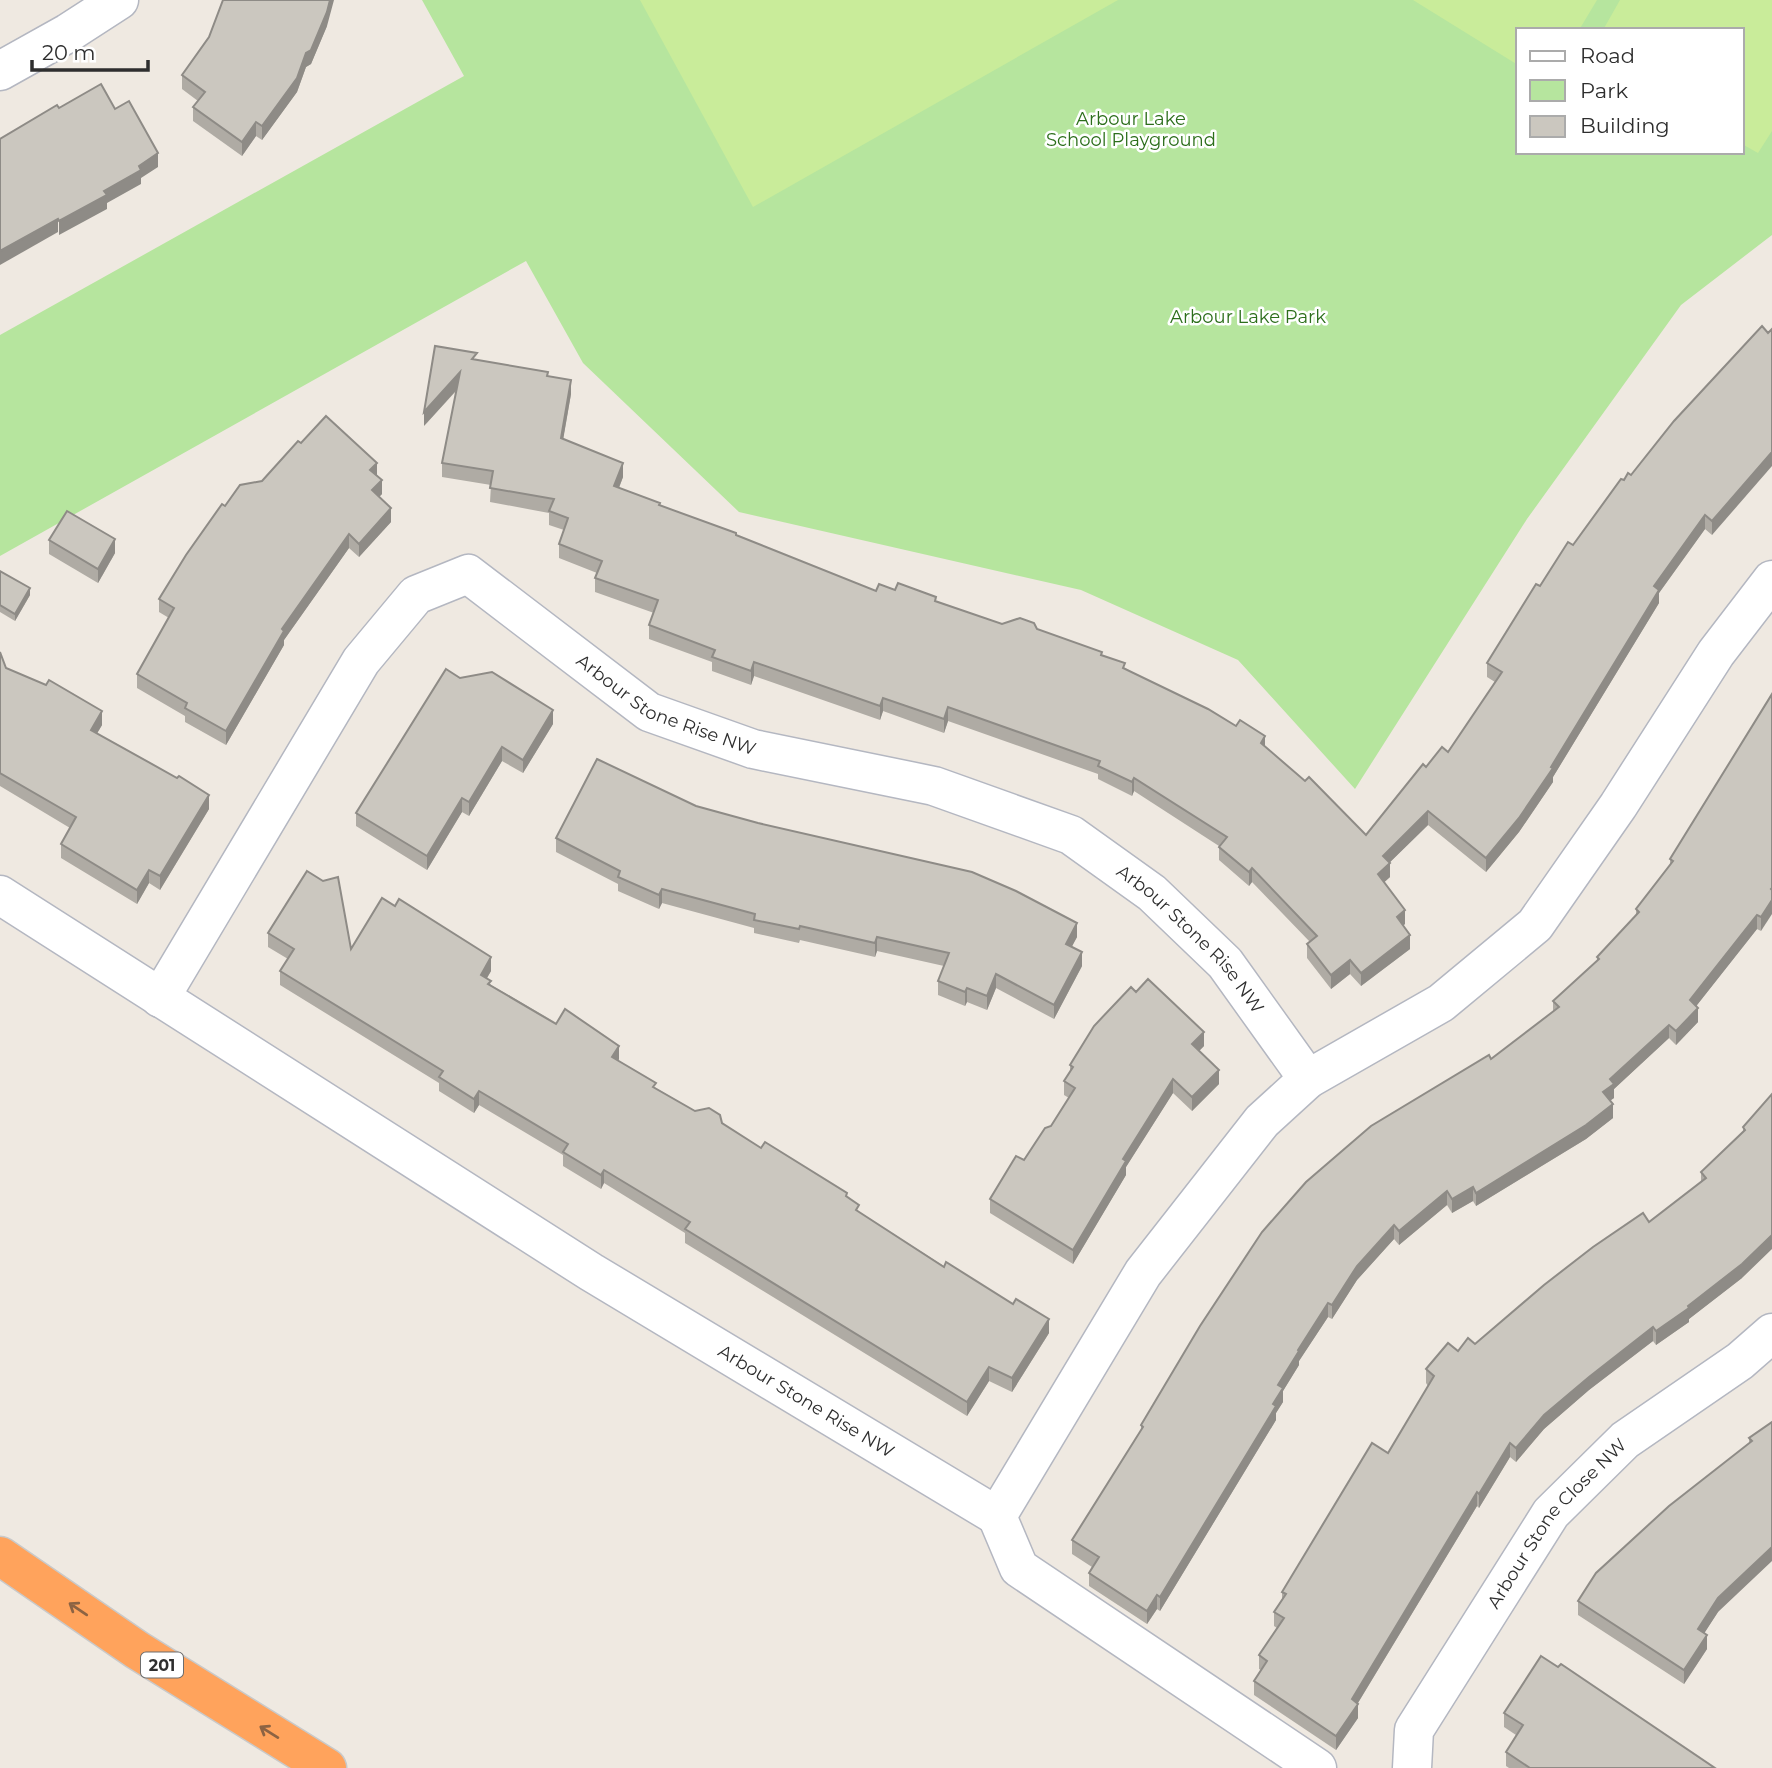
<svg xmlns="http://www.w3.org/2000/svg" width="1772" height="1768" font-family="Montserrat,sans-serif">
<style>
.green{fill:#b6e59e;fill-rule:evenodd}
.pitch{fill:#c9ec9a}
.lines{fill:none;stroke-linecap:round;stroke-linejoin:round}
.minor-casing{stroke:#b4b7c1;stroke-width:41}
.highway-casing{stroke:#c9c9c9;stroke-width:41}
.minor{stroke:#fff;stroke-width:38}
.highway{stroke:#ffa35c;stroke-width:38}
.wall{fill:#afaba4}
.shaded-wall{fill:#8e8b86}
.building{fill:#cbc7bf;stroke:#8e8b86;stroke-width:2}
.oneway{stroke:#8c6343}
.labels{text-anchor:middle;dominant-baseline:central;stroke-width:5;stroke-linejoin:round;paint-order:stroke}
.shield{fill:#fff;stroke:#6d6d6d;stroke-width:2}
.shield-label{font-size:16px;font-weight:bold;fill:#2e2e2e}
.park-label{font-size:18px;fill:#2c6e1b;stroke:#fff}
.street-label{font-size:18px;fill:#2e2e2e;stroke:#fff}
</style>
<rect width="100%" height="100%" fill="#efe9e1"/>
<path class="green" d="M422,0H1772V235L1681,305L1527,519L1355,789L1238,660L1081,590L739,512L583,363L526,261L0,556V335L464,76ZM1518,30H1742V152H1518Z"/>
<g class="pitch">
<path d="M640,0H1118L753,207Z"/>
<path d="M1413,0H1597L1579,30H1518V65Z"/>
<path d="M1620,0H1772V131L1758,153L1742,144V30H1603Z"/>
</g>
<g class="lines">
<g class="minor-casing">
<g id="minor">
<path d="M0,71L68,33L119,0"/>
<path id="s1" d="M0,895L591,1272L997,1516L1143,1273L1262,1121L1308,1079L1441,1003L1535,925L1618,806L1716,653L1772,580"/>
<path id="s2" d="M160,998L361,661L416,595L468,574L649,712L753,749L934,786L1071,835L1152,893L1225,963L1308,1079"/>
<path d="M997,1516L1019,1568L1317,1768"/>
<path id="s3" d="M1412,1768L1414,1730L1551,1513L1625,1440L1740,1361L1772,1333"/>
</g>
</g>
<g class="highway-casing">
<path id="highway" d="M0,1556L137,1650L327,1768"/>
</g>
<use href="#minor" class="minor"/>
<use href="#highway" class="highway"/>
</g>
<g class="wall">
<path d="M327,26L311,64L306,67L297,92L262,140L256,136L242,156L193,121V107L198,101L182,89V75L209,37Z"/>
<path d="M1762,326L1712,535L1705,529L1659,593V603L1553,777V782L1519,832L1486,872L1428,825L1389,863L1390,877L1384,882L1405,924L1403,925L1410,949L1361,986L1350,974L1331,989L1307,958V944L1310,942L1252,882L1249,886L1219,860V846L1134,791L1132,796L1098,779V774L948,721L944,733L883,711L880,720L754,676L751,685L712,671V662L649,639V625L654,613L595,592V578L597,573L559,558V544L564,530L549,525V513L490,502L491,485L442,477V463L457,390L424,426L477,360L548,376L571,394L563,439L623,477L619,488L660,505L876,591L895,590L936,601L1002,624L1037,629L1102,655L1265,747L1366,835L1426,767L1448,752L1495,682L1487,677V663L1540,586L1573,545L1624,480L1631,475Z"/>
<path d="M301,443L377,476L382,494L379,497L391,522L359,557L349,548L284,640V645L226,745L185,722V716L137,688V674L169,618L159,612V599L225,506L262,481Z"/>
<path d="M49,540L115,553L98,583L49,554Z"/>
<path d="M0,571L30,595L15,621L0,612Z"/>
<path d="M0,652L6,668L102,725L97,733L209,809L160,890L149,883L137,904L61,858V844L70,828L0,786Z"/>
<path d="M460,678L553,724L523,773L502,761L469,816L462,812L427,870L356,826V813Z"/>
<path d="M1772,694L1761,931L1757,929L1696,1006L1698,1022L1676,1045L1669,1038L1614,1089V1098L1610,1100L1613,1118L1586,1139L1476,1206L1473,1201L1452,1213L1447,1205L1399,1245L1394,1239L1357,1280L1332,1319L1328,1317L1299,1361V1365L1283,1391V1402L1276,1413V1420L1160,1611L1157,1609L1147,1624L1089,1586V1573L1092,1567L1072,1554V1540L1141,1430V1425L1491,1059L1553,1012V1001L1597,961V957L1636,916V909L1670,865V859Z"/>
<path d="M696,806L1077,937L1071,947L1082,966L1054,1019L996,988L987,1010L967,1002L965,1006L938,995V981L944,966L877,951L875,957L800,940L799,943L754,933V928L662,903L659,909L618,891V884L556,852V838Z"/>
<path d="M268,933L351,949L491,971L487,978L491,985L619,1059L618,1061L656,1088L695,1111L722,1123L761,1148L847,1198L859,1212L1049,1333L1012,1392L989,1381L967,1416L685,1243V1233L604,1183L601,1189L563,1166V1155L479,1105L474,1113L439,1091V1083L280,985V971L288,959L268,947Z"/>
<path d="M1204,1046L1199,1051L1219,1084L1192,1111L1173,1093L1126,1167V1175L1073,1264L990,1213V1199L1024,1160L1051,1126L1069,1098L1064,1095V1081L1070,1072V1065Z"/>
<path d="M1772,1094L1742,1278L1689,1319V1322L1656,1345L1653,1341L1589,1390L1544,1429L1516,1462L1510,1457L1479,1508L1477,1506L1358,1703V1718L1336,1750L1254,1695V1681L1261,1670L1259,1669V1655L1277,1628L1274,1626V1612L1282,1599V1592L1388,1453L1428,1386L1426,1383V1369L1458,1351L1475,1344L1649,1222L1701,1183V1172L1743,1132V1127Z"/>
<path d="M1772,1422L1718,1612L1704,1633L1707,1649L1684,1684L1578,1615V1601L1749,1443V1438Z"/>
<path d="M1504,1713L1715,1768H1509L1506,1766V1752L1516,1735L1504,1727Z"/>
</g>
<g class="shaded-wall">
<path d="M330,0H334L327,26L311,64L306,67L297,92L262,140V126L306,53Z"/>
<path d="M256,122V136L242,156V142Z"/>
<path d="M158,153V167L141,178V184L107,203V209L59,235V221Z"/>
<path d="M58,219V232L0,265V251Z"/>
<path d="M460,372V386L424,426V412Z"/>
<path d="M571,380V394L561,452V438Z"/>
<path d="M1772,452V466L1712,535V521Z"/>
<path d="M377,463V476L370,470Z"/>
<path d="M623,463V477L614,500V486Z"/>
<path d="M382,480V494L372,504V490Z"/>
<path d="M391,508V522L359,557V544Z"/>
<path d="M1705,515V529L1659,593V603L1553,777V782L1519,832L1486,872V858L1654,586Z"/>
<path d="M349,534V548L284,640V645L226,745V731L282,629Z"/>
<path d="M115,539V553L98,583V569Z"/>
<path d="M30,588V595L15,621V614Z"/>
<path d="M754,662V676L751,685V671Z"/>
<path d="M883,698V711L880,720V706Z"/>
<path d="M948,707V721L944,733V719Z"/>
<path d="M553,710V724L523,773V760Z"/>
<path d="M102,711V725L91,744V730Z"/>
<path d="M1265,736V750L1261,743Z"/>
<path d="M502,747V761L469,816V802Z"/>
<path d="M1134,778V791L1132,796V782Z"/>
<path d="M209,795V809L160,890V876Z"/>
<path d="M462,798V812L427,870V856Z"/>
<path d="M1428,811V825L1383,869V856Z"/>
<path d="M1390,863V877L1378,888V874Z"/>
<path d="M1252,868V882L1249,886V872Z"/>
<path d="M149,870V883L137,904V890Z"/>
<path d="M1772,888V914L1761,931V917Z"/>
<path d="M662,889V903L659,909V895Z"/>
<path d="M1405,910V924L1397,931V917Z"/>
<path d="M1757,915V929L1690,1014V1000Z"/>
<path d="M1077,923V937L1066,958V944Z"/>
<path d="M1410,935V949L1361,986V973Z"/>
<path d="M877,937V951L875,957V943Z"/>
<path d="M1082,952V966L1054,1019V1005Z"/>
<path d="M491,957V971L481,988V975Z"/>
<path d="M1350,960V974L1331,989V975Z"/>
<path d="M996,974V988L987,1010V996Z"/>
<path d="M967,988V1002L965,1006V992Z"/>
<path d="M1698,1008V1022L1676,1045V1031Z"/>
<path d="M1669,1025V1038L1614,1089V1098L1603,1106V1092L1610,1079Z"/>
<path d="M1204,1032V1046L1192,1058V1044Z"/>
<path d="M619,1046V1059L612,1071V1057Z"/>
<path d="M1219,1070V1084L1192,1111V1097Z"/>
<path d="M1173,1079V1093L1126,1167V1175L1073,1264V1250L1123,1159Z"/>
<path d="M479,1091V1105L474,1113V1099Z"/>
<path d="M1613,1104V1118L1586,1139L1476,1206V1193Z"/>
<path d="M604,1170V1183L601,1189V1175Z"/>
<path d="M1473,1187V1201L1452,1213V1199Z"/>
<path d="M1447,1191V1205L1399,1245V1231Z"/>
<path d="M1394,1225V1239L1357,1280L1332,1319V1305L1357,1266Z"/>
<path d="M1772,1235V1249L1742,1278L1689,1319V1322L1656,1345V1331L1688,1306Z"/>
<path d="M1328,1303V1317L1299,1361V1365L1283,1391V1402L1276,1413V1420L1160,1611V1597L1273,1404L1278,1385L1298,1350Z"/>
<path d="M1049,1319V1333L1012,1392V1378Z"/>
<path d="M1653,1327V1341L1589,1390L1544,1429L1516,1462V1448L1544,1415L1589,1377Z"/>
<path d="M989,1367V1381L967,1416V1402Z"/>
<path d="M1510,1443V1457L1479,1508V1494Z"/>
<path d="M1477,1492V1506L1353,1711L1358,1704V1718L1336,1750V1736L1352,1699Z"/>
<path d="M1772,1547V1561L1718,1612L1698,1643V1629L1718,1598Z"/>
<path d="M1157,1595V1609L1147,1624V1611Z"/>
<path d="M1707,1635V1649L1684,1684V1670Z"/>
</g>
<g class="building">
<path d="M223,0H330L327,12L311,50L306,53L297,78L262,126L256,122L242,142L193,107L205,92L182,75L209,37Z"/>
<path d="M101,84L115,109L129,101L158,153L139,166L141,170L104,191L107,195L59,221L58,219L0,251V139L57,105L59,108Z"/>
<path d="M1762,326L1768,333L1772,329V452L1712,521L1705,515L1654,586L1659,590L1551,767L1553,768L1519,818L1486,858L1428,811L1383,856L1390,863L1378,874L1405,910L1397,917L1410,935L1361,973L1350,960L1331,975L1307,944L1317,936L1252,868L1249,872L1219,847L1227,837L1134,778L1132,782L1098,766L1100,761L948,707L944,719L883,698L880,706L754,662L751,671L712,657L715,650L649,625L658,600L595,578L602,561L559,544L568,518L549,511L554,499L490,488L493,471L442,463L460,372L424,412L435,346L477,353L472,359L548,372L547,376L571,380L561,438L623,463L614,486L660,503L659,505L736,533V535L876,591L879,584L895,590L898,583L936,597L935,601L1002,624L1020,618L1034,623L1037,629L1102,652L1101,655L1125,663L1123,668L1208,709L1236,726L1240,720L1265,736L1261,743L1305,781L1309,777L1366,835L1423,764L1426,767L1442,747L1448,752L1502,672L1487,663L1536,584L1540,586L1568,542L1573,545L1621,479L1624,480L1628,473L1631,475L1674,421Z"/>
<path d="M326,416L377,463L370,470L382,480L372,490L391,508L359,544L349,534L282,629L284,631L226,731L185,708L187,703L137,674L174,608L159,599L186,555L222,504L225,506L240,485L262,481L298,441L301,443Z"/>
<path d="M67,511L115,539L98,569L49,540Z"/>
<path d="M0,571L30,588L15,614L0,605Z"/>
<path d="M0,652L6,668L46,685L49,680L102,711L91,730L177,778L179,776L209,795L160,876L149,870L137,890L61,844L76,817L0,773Z"/>
<path d="M446,669L460,678L492,672L553,710L523,760L502,747L469,802L462,798L427,856L356,813Z"/>
<path d="M1772,694V888L1771,889L1772,890V900L1761,917L1757,915L1690,1000L1698,1008L1676,1031L1669,1025L1610,1079L1614,1084L1603,1092L1613,1104L1586,1125L1476,1193L1473,1187L1452,1199L1447,1191L1399,1231L1394,1225L1357,1266L1332,1305L1328,1303L1298,1350L1299,1351L1278,1385L1283,1388L1273,1404L1276,1406L1160,1597L1157,1595L1147,1611L1089,1573L1099,1557L1072,1540L1143,1427L1141,1425L1200,1326L1262,1232L1306,1182L1371,1126L1489,1055L1491,1059L1559,1007L1553,1001L1599,959L1597,957L1639,912L1636,909L1673,861L1670,859Z"/>
<path d="M597,759L696,806L758,823L972,872L1016,891L1077,923L1066,944L1082,952L1054,1005L996,974L987,996L967,988L965,992L938,981L949,953L877,937L875,943L800,926L799,929L754,920L755,914L662,889L659,895L618,877L620,871L556,838Z"/>
<path d="M307,871L323,881L338,877L351,949L382,898L395,906L399,899L491,957L481,975L491,981L488,984L556,1024L565,1009L619,1046L612,1057L656,1083L653,1087L695,1111L709,1108L720,1115L722,1123L761,1148L765,1142L847,1193L846,1196L859,1205L856,1210L944,1267L946,1262L1013,1304L1016,1299L1049,1319L1012,1378L989,1367L967,1402L685,1229L690,1222L604,1170L601,1175L563,1152L568,1144L479,1091L474,1099L439,1077L443,1071L280,971L294,949L268,933Z"/>
<path d="M1148,979L1204,1032L1192,1044L1219,1070L1192,1097L1173,1079L1123,1159L1126,1161L1073,1250L990,1199L1016,1156L1024,1160L1045,1128L1051,1126L1075,1088L1064,1081L1073,1067L1070,1065L1094,1026L1131,987L1136,992Z"/>
<path d="M1772,1094V1235L1742,1264L1688,1306L1689,1308L1656,1331L1653,1327L1589,1377L1544,1415L1516,1448L1510,1443L1479,1494L1477,1492L1352,1699L1358,1704L1336,1736L1254,1681L1267,1661L1259,1655L1284,1618L1274,1612L1286,1594L1282,1592L1372,1443L1388,1453L1434,1376L1426,1369L1448,1343L1458,1351L1468,1338L1475,1344L1544,1285L1593,1247L1643,1213L1649,1222L1706,1178L1701,1172L1745,1130L1743,1127Z"/>
<path d="M1772,1422V1547L1718,1598L1698,1629L1707,1635L1684,1670L1578,1601L1596,1573L1669,1506L1752,1441L1749,1438Z"/>
<path d="M1541,1656L1558,1667L1561,1664L1715,1768H1530L1506,1752L1523,1725L1504,1713Z"/>
</g>
<defs><path id="oneway-shaft" d="M-6 0H5M1.5-3L5.5 0L1.5 3" fill="none" stroke-width="1.6" stroke-linecap="round" stroke-linejoin="round" transform="scale(1.75)"/></defs>
<g class="oneway">
<use href="#oneway-shaft" transform="translate(78 1609) rotate(-146)"/>
<use href="#oneway-shaft" transform="translate(269 1732) rotate(-148)"/>
</g>
<g class="labels">
<rect class="shield" x="141" y="1652.5" width="42" height="25" rx="5"/>
<g class="shield-label">
<text x="162" y="1665">201</text>
</g>
<g class="park-label">
<text x="1131" y="119">Arbour Lake<tspan x="1131" dy="21">School Playground</tspan></text>
<text x="1248" y="317">Arbour Lake Park</text>
</g>
<g class="street-label">
<text stroke="none"><textPath href="#s2" startOffset="774">Arbour Stone Rise NW</textPath></text>
<text stroke="none"><textPath href="#s2" startOffset="1362">Arbour Stone Rise NW</textPath></text>
<text stroke="none"><textPath href="#s1" startOffset="952">Arbour Stone Rise NW</textPath></text>
<text stroke="none"><textPath href="#s3" startOffset="290">Arbour Stone Close NW</textPath></text>
</g>
</g>
<rect x="1516" y="28" width="228" height="126" fill="#ffffff" stroke="#ababab" stroke-width="2"/>
<rect x="1530" y="51" width="35" height="10" fill="#ffffff" stroke="#ababab" stroke-width="2"/>
<text x="1580" y="63" font-size="21" fill="#2e2e2e">Road</text>
<rect x="1530" y="80" width="35" height="21" fill="#b6e59e" stroke="#ababab" stroke-width="2"/>
<text x="1580" y="98" font-size="21" fill="#2e2e2e">Park</text>
<rect x="1530" y="116" width="35" height="21" fill="#cbc7bf" stroke="#ababab" stroke-width="2"/>
<text x="1580" y="133" font-size="21" fill="#2e2e2e">Building</text>
<path d="M32 60v10h116v-10" fill="none" stroke="#2e2e2e" stroke-width="3.5"/>
<text x="42" y="60" font-size="21" fill="#2e2e2e" stroke="#ffffff" stroke-width="5" paint-order="stroke">20 m</text>
</svg>
